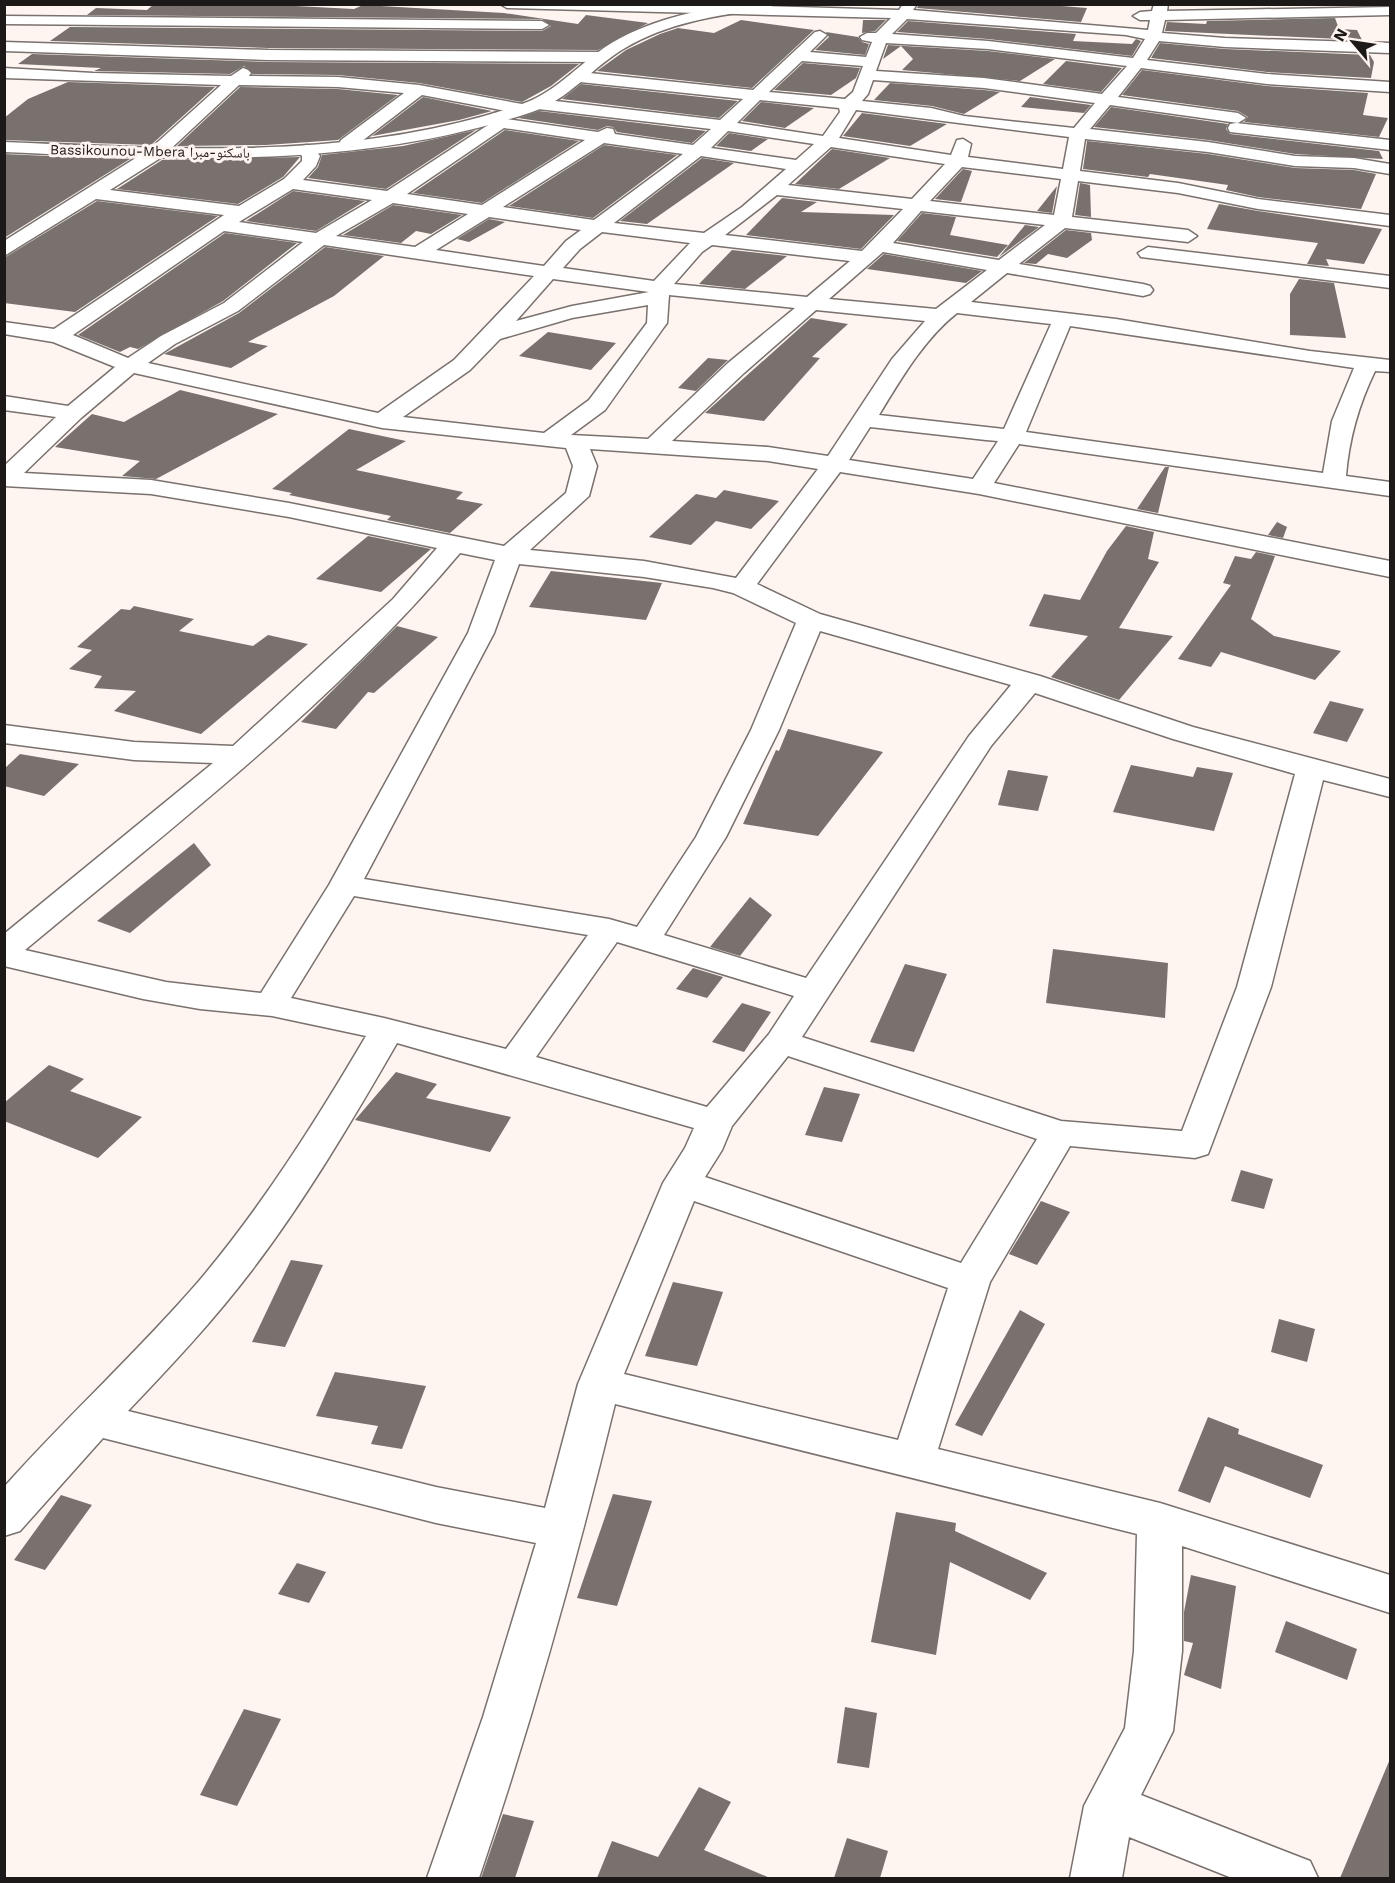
<svg xmlns="http://www.w3.org/2000/svg" width="1395" height="1883" font-family="'Work Sans','Noto Naskh Arabic',sans-serif">
<style>
.building{fill:#79716d}
.lines{fill:none;stroke-linecap:round;stroke-linejoin:round}
.minor-casing{stroke:#79716d;stroke-width:3}
.major-casing{stroke:#79716d;stroke-width:3}
.minor{fill:#fff;fill-rule:evenodd}
.major{fill:#fff;fill-rule:evenodd}
.labels{text-anchor:middle;dominant-baseline:central;stroke-width:6;stroke-linejoin:round;paint-order:stroke}
.far-street-label{font-size:14px;fill:#1d1918;stroke:#fef5f1}
</style>
<rect width="100%" height="100%" fill="#fef5f1"/>
<g class="building">
<path d="M154,4H257L354,9L363,5L504,13L578,24L586,15L648,23L598,50L268,48L50,41L70,27L542,31L551,26L542,19L87,15L96,8L147,10Z"/>
<path d="M919,4H1037L1087,8L1081,22L917,8Z"/>
<path d="M1335,18L1339,29L1357,30L1362,40L1165,31L1167,22L1206,24L1207,21Z"/>
<path d="M741,20L814,30L752,88L597,71L626,50L660,34L678,28L714,33Z"/>
<path d="M863,20H886L875,31L862,33Z"/>
<path d="M908,21L1076,34L1073,41L1132,44L1136,39L1141,41L1132,56L988,39L897,32Z"/>
<path d="M826,32L858,37L862,42L869,44L865,55L815,50L829,37Z"/>
<path d="M1160,43L1225,49L1370,55L1374,62L1371,78L1267,72L1151,58Z"/>
<path d="M888,45L988,51L1055,59L1020,81L902,70L913,59L901,46L883,59Z"/>
<path d="M32,54L268,62L579,64L551,86L522,102L419,83L338,75L253,74L244,66L230,74L94,71L101,68L18,64Z"/>
<path d="M1066,61L1122,68L1101,92L1043,84Z"/>
<path d="M803,63L860,68L856,78L831,95L774,90Z"/>
<path d="M1142,70L1267,86L1368,93L1363,115L1388,118L1379,137L1244,122L1248,117L1238,111L1122,95Z"/>
<path d="M68,82L215,87L151,145L4,140V118L28,99Z"/>
<path d="M890,83L984,90L1000,92L964,114L932,106L874,100Z"/>
<path d="M581,84L738,101L719,118L562,99Z"/>
<path d="M240,87L338,89L398,95L338,140L266,145L177,146Z"/>
<path d="M423,97L492,111L459,120L372,136Z"/>
<path d="M1030,97L1091,105L1084,113L1021,107Z"/>
<path d="M761,102L814,108L785,128L742,121Z"/>
<path d="M1111,107L1228,124L1226,129L1230,134L1379,151L1383,159L1295,154L1208,140L1094,127Z"/>
<path d="M539,111L706,131L692,143L617,132L613,127L607,126L598,130L518,118Z"/>
<path d="M862,113L947,124L910,146L843,136Z"/>
<path d="M476,130L386,189L308,178L318,167L322,155L403,146Z"/>
<path d="M505,130L579,141L482,203L413,193Z"/>
<path d="M729,133L768,139L751,151L716,146Z"/>
<path d="M1087,141L1208,154L1295,168L1354,170L1376,174L1361,209L1258,197L1226,190L1228,185L1150,174L1148,177L1083,169Z"/>
<path d="M604,145L677,155L593,218L509,206Z"/>
<path d="M832,149L890,158L839,189L795,184Z"/>
<path d="M4,154L71,157L130,159L4,238Z"/>
<path d="M300,157L283,177L238,204L117,189L162,160Z"/>
<path d="M702,158L734,163L647,224L620,221Z"/>
<path d="M963,169L972,171L961,202L935,199Z"/>
<path d="M1080,183L1090,185L1091,217L1075,215Z"/>
<path d="M1057,186L1052,213L1037,211Z"/>
<path d="M293,191L365,201L316,231L246,221Z"/>
<path d="M782,198L817,202L801,212L894,215L861,249L746,235Z"/>
<path d="M97,201L218,216L75,312L4,303V258Z"/>
<path d="M1219,204L1258,211L1382,229L1364,264L1326,259L1329,266L1307,264L1318,243L1207,229Z"/>
<path d="M393,205L462,215L431,234L416,231L401,243L343,235Z"/>
<path d="M922,213L956,217L950,235L1008,245L997,257L897,241Z"/>
<path d="M489,219L505,222L469,242L457,239Z"/>
<path d="M1025,225L1039,227L999,257Z"/>
<path d="M1066,230L1091,233L1092,240L1067,258L1048,254L1036,264L1024,263Z"/>
<path d="M225,233L297,243L223,301L138,349L130,347L120,352L78,335Z"/>
<path d="M325,247L384,256L334,296L248,342L268,346L231,368L164,354L239,313Z"/>
<path d="M732,250L787,256L745,289L699,284Z"/>
<path d="M884,254L982,271L966,283L867,269Z"/>
<path d="M1299,279L1334,283L1346,338L1290,335V294Z"/>
<path d="M811,318L848,324L812,357L820,358L764,421L705,413Z"/>
<path d="M548,332L616,343L591,370L519,356Z"/>
<path d="M708,358L728,360L696,391L678,388Z"/>
<path d="M180,390L278,414L156,479L122,476L140,461L55,447L92,414L124,422Z"/>
<path d="M349,429L406,441L356,470L463,492L456,499L483,504L450,533L387,520L391,516L289,495L292,493L272,489Z"/>
<path d="M1165,467H1169L1158,513L1137,509Z"/>
<path d="M724,490L779,501L751,529L716,521L691,545L649,537L696,494L716,498Z"/>
<path d="M1277,522L1287,527L1283,538L1268,535Z"/>
<path d="M1126,526L1154,532L1148,559L1159,562L1119,628L1173,636L1119,700L1051,677L1088,636L1029,626L1044,594L1080,600L1107,551Z"/>
<path d="M368,536L431,549L381,592L316,579Z"/>
<path d="M1256,552L1275,556L1251,619L1274,636L1341,651L1315,680L1221,652L1211,667L1178,659L1231,585L1223,583L1235,556L1251,559Z"/>
<path d="M551,571L662,583L646,620L529,607Z"/>
<path d="M134,606L194,619L179,631L253,646L268,635L308,644L201,734L114,711L136,691L94,688L102,676L69,669L92,650L77,647L121,609L130,610Z"/>
<path d="M397,626L438,637L374,693L368,692L336,729L301,722Z"/>
<path d="M1330,701L1364,709L1347,742L1313,733Z"/>
<path d="M788,729L883,752L818,836L743,824L776,750L779,751Z"/>
<path d="M20,754L79,764L44,796L4,786V769Z"/>
<path d="M1131,765L1193,777L1197,767L1233,773L1214,831L1113,812Z"/>
<path d="M1008,770L1048,776L1038,811L998,805Z"/>
<path d="M194,843L211,865L130,933L97,921Z"/>
<path d="M750,897L772,915L740,956L710,947Z"/>
<path d="M1053,949L1168,963L1165,1018L1046,1003Z"/>
<path d="M905,964L947,974L914,1052L870,1042Z"/>
<path d="M693,968L723,977L707,998L676,989Z"/>
<path d="M742,1003L771,1012L744,1052L712,1042Z"/>
<path d="M49,1065L84,1079L70,1091L142,1117L98,1158L4,1121V1103Z"/>
<path d="M396,1072L437,1084L426,1098L511,1117L490,1152L355,1120Z"/>
<path d="M824,1087L860,1094L842,1142L805,1135Z"/>
<path d="M1241,1170L1273,1179L1264,1209L1231,1201Z"/>
<path d="M1041,1201L1070,1212L1037,1265L1009,1254Z"/>
<path d="M291,1260L323,1265L285,1347L252,1342Z"/>
<path d="M673,1282L723,1292L697,1366L645,1356Z"/>
<path d="M1020,1310L1045,1324L982,1436L955,1425Z"/>
<path d="M1279,1319L1315,1329L1307,1362L1271,1352Z"/>
<path d="M335,1372L426,1386L402,1449L371,1444L378,1426L316,1416Z"/>
<path d="M1208,1417L1239,1429L1238,1434L1323,1465L1310,1498L1225,1466L1210,1503L1178,1491Z"/>
<path d="M613,1494L652,1501L617,1606L577,1598Z"/>
<path d="M61,1495L92,1505L45,1570L14,1560Z"/>
<path d="M896,1512L956,1523L955,1531L1047,1573L1030,1600L950,1562L936,1655L871,1642Z"/>
<path d="M297,1563L326,1572L309,1603L278,1594Z"/>
<path d="M1191,1575L1236,1586L1221,1689L1184,1675L1193,1643L1184,1641V1612Z"/>
<path d="M1286,1621L1357,1649L1347,1680L1275,1652Z"/>
<path d="M845,1707L877,1713L869,1768L837,1763Z"/>
<path d="M244,1709L281,1719L237,1806L200,1795Z"/>
<path d="M1390,1759V1878H1340Z"/>
<path d="M699,1787L731,1802L704,1850L770,1878H597L612,1841L658,1857Z"/>
<path d="M503,1814L534,1821L515,1878H481Z"/>
<path d="M847,1838L888,1851L880,1878H834Z"/>
</g>
<g class="lines">
<g class="minor-casing">
<g id="minor">
<path d="M500,4H696L899,10L903,4H917L913,10L1148,30L1150,20H1140L1133,16L1140,12L1152,11L1154,4H1168L1167,11L1390,7V15L1165,20L1162,33L1225,38L1390,43V53L1225,47L1159,41L1147,60L1267,74L1390,82V92L1267,84L1141,68L1118,97L1238,113L1246,118L1238,123L1110,105L1090,129L1208,142L1295,156L1354,158L1390,164V174L1354,168L1295,166L1208,152L1085,139L1080,171L1178,183L1258,199L1390,215V226L1258,209L1178,193L1078,181L1072,217L1188,230L1197,236L1188,242L1065,228L1019,264L1143,284L1150,286L1153,290L1150,294L1143,296L1007,273L971,302L1116,319L1310,351L1390,360V372L1375,371C1359,404 1349,438 1346,476L1390,482V496L1019,444L994,483L1390,561V577L979,494L840,472L757,584L820,614L1040,676L1193,727L1390,779V797L1323,780L1271,987L1208,1154L1195,1158L1070,1146L990,1282L938,1449L1160,1503L1390,1575V1613L1182,1546V1651L1173,1731L1141,1795L1310,1861L1318,1878H1232L1129,1837L1122,1878H1070L1084,1806L1125,1728L1134,1651L1137,1534L615,1404C576,1564 532,1722 479,1878H427L483,1717L536,1543L436,1523L103,1438L20,1531L4,1536V1487C67,1416 137,1353 199,1281C263,1205 316,1121 366,1036L272,1016L200,1009L143,999L4,966V934L213,763L134,760L4,743V725L134,742L233,746L393,599L437,548L289,517L151,494L4,486V466L56,417L4,410V396L68,406L115,367L53,342L4,334V322L54,329L224,215L96,199L4,256V241L150,149L221,85L4,78V68L93,73L231,76L243,68L248,70L251,73L249,76L338,77L419,85L522,104L530,109L522,114L422,95L353,148H341L339,144L341,140L404,93L338,87L239,85L162,157L110,190L239,206L284,179L302,161V156L297,150L306,145L312,146L320,156L316,166L303,180L387,191L485,127L491,123L486,118L494,113L506,119L598,132L607,128L613,129L615,134L693,145L711,129L538,109L530,104L538,99L720,120L743,99L580,82L572,77L580,72L753,90L815,32L820,31L827,35L810,52L866,57L872,42L862,40L860,37L867,33H876L891,18L507,8ZM907,19L1126,35L1145,39L1133,58L988,41L892,34ZM886,43L988,49L1127,66L1102,94L984,78L876,71ZM802,61L863,66L853,92L845,99L769,92ZM873,80L984,88L1095,103L1074,128L964,116L931,108L862,101L868,94ZM760,100L839,108L840,112L823,136L737,123ZM856,110L1069,137L1063,169L968,157L971,144L963,139L957,140L951,155L839,138ZM504,128L585,140L482,205L407,194ZM728,131L814,144L796,160L711,148ZM604,143L683,154L594,220L503,207ZM831,147L945,164L912,199L788,185ZM701,156L786,169L742,207L704,233L614,223ZM962,167L1061,179L1054,215L930,201ZM293,189L372,200L316,233L239,222ZM777,195L903,209L862,251L725,235ZM393,203L468,214L415,247L336,236ZM921,211L1045,225L999,260L893,243ZM489,217L581,230L566,241L544,266L436,250ZM224,231L303,242L224,303L161,336L128,358L73,335ZM602,232L690,243L654,281L563,268L580,249ZM324,245L534,276L454,360L378,413L148,363L175,344L238,311ZM712,245L850,261L807,297L674,284L702,252ZM883,252L987,270L936,309L829,299ZM553,279L649,292L572,306L516,321ZM669,295L795,308L728,363L648,439L571,435L605,410L664,327L667,323ZM648,305L647,323L589,400L544,433L403,417L470,370L500,339L572,318ZM816,310L925,321L892,359L828,456L768,447L672,441L744,373ZM957,313L1051,324L1004,429L879,415C901,379 924,339 957,313ZM1070,326L1354,368L1332,421L1323,473L1026,432ZM134,373L382,428L566,448L573,466L566,493L504,546L289,503L151,480L24,473L81,418ZM870,427L986,440L998,441L973,479L849,460ZM590,449L768,461L818,469L736,578L644,561L530,550L589,496L597,466ZM460,553L495,560L468,633L329,885L261,993L166,982L25,950C175,825 334,703 460,553ZM519,564L644,577L713,588L733,593L796,623L751,730L696,837L637,927L609,919L364,879L494,633ZM820,631L1011,685L969,736L806,978L664,935L726,837L779,730ZM1035,693L1173,739L1295,774L1237,987L1182,1131L1061,1121L802,1037L991,746ZM354,896L588,935L506,1049L384,1018L291,998ZM617,942L794,996L769,1034L707,1107L536,1057ZM397,1043L694,1128L685,1148L663,1183L578,1384L545,1508L436,1487L128,1411C171,1366 214,1320 252,1270C306,1199 352,1121 397,1043ZM788,1056L1037,1139L961,1263L705,1177L722,1150L732,1126ZM694,1201L948,1288L898,1440L624,1374Z"/>
<path d="M4,16L542,21L549,25L542,29L4,24Z"/>
<path d="M4,42L268,50L601,52L609,57L601,62L268,60L4,51Z"/>
<path d="M1236,123L1390,140V150L1230,132L1228,128L1230,124Z"/>
<path d="M1148,247L1390,276V288L1141,257L1138,253Z"/>
</g>
</g>
<g class="major-casing">
<path id="major" d="M737,4H776L769,8C720,15 668,22 625,48C592,67 569,100 532,112C361,169 182,160 4,152V142C176,149 357,162 522,104C552,94 572,71 597,53C637,23 688,12 737,4Z"/>
</g>
<use href="#minor" class="minor"/>
<use href="#major" class="major"/>
</g>
<g class="labels">
<g class="far-street-label">
<text transform="translate(150 151) rotate(1)">Bassikounou-Mbera باسكنو-مبرا</text>
</g>
</g>
<rect width="1395" height="1883" fill="none" stroke="#1d1918" stroke-width="12"/>
<g transform="translate(1353 42) rotate(299)" stroke="#fef5f1" stroke-width="4.5" paint-order="stroke">
<path d="M0-4.5L10 22L0 15L-10 22Z" fill="#1d1918"/>
<text y="-9" font-size="16" font-weight="bold" text-anchor="middle" fill="#1d1918">N</text>
</g>
</svg>
